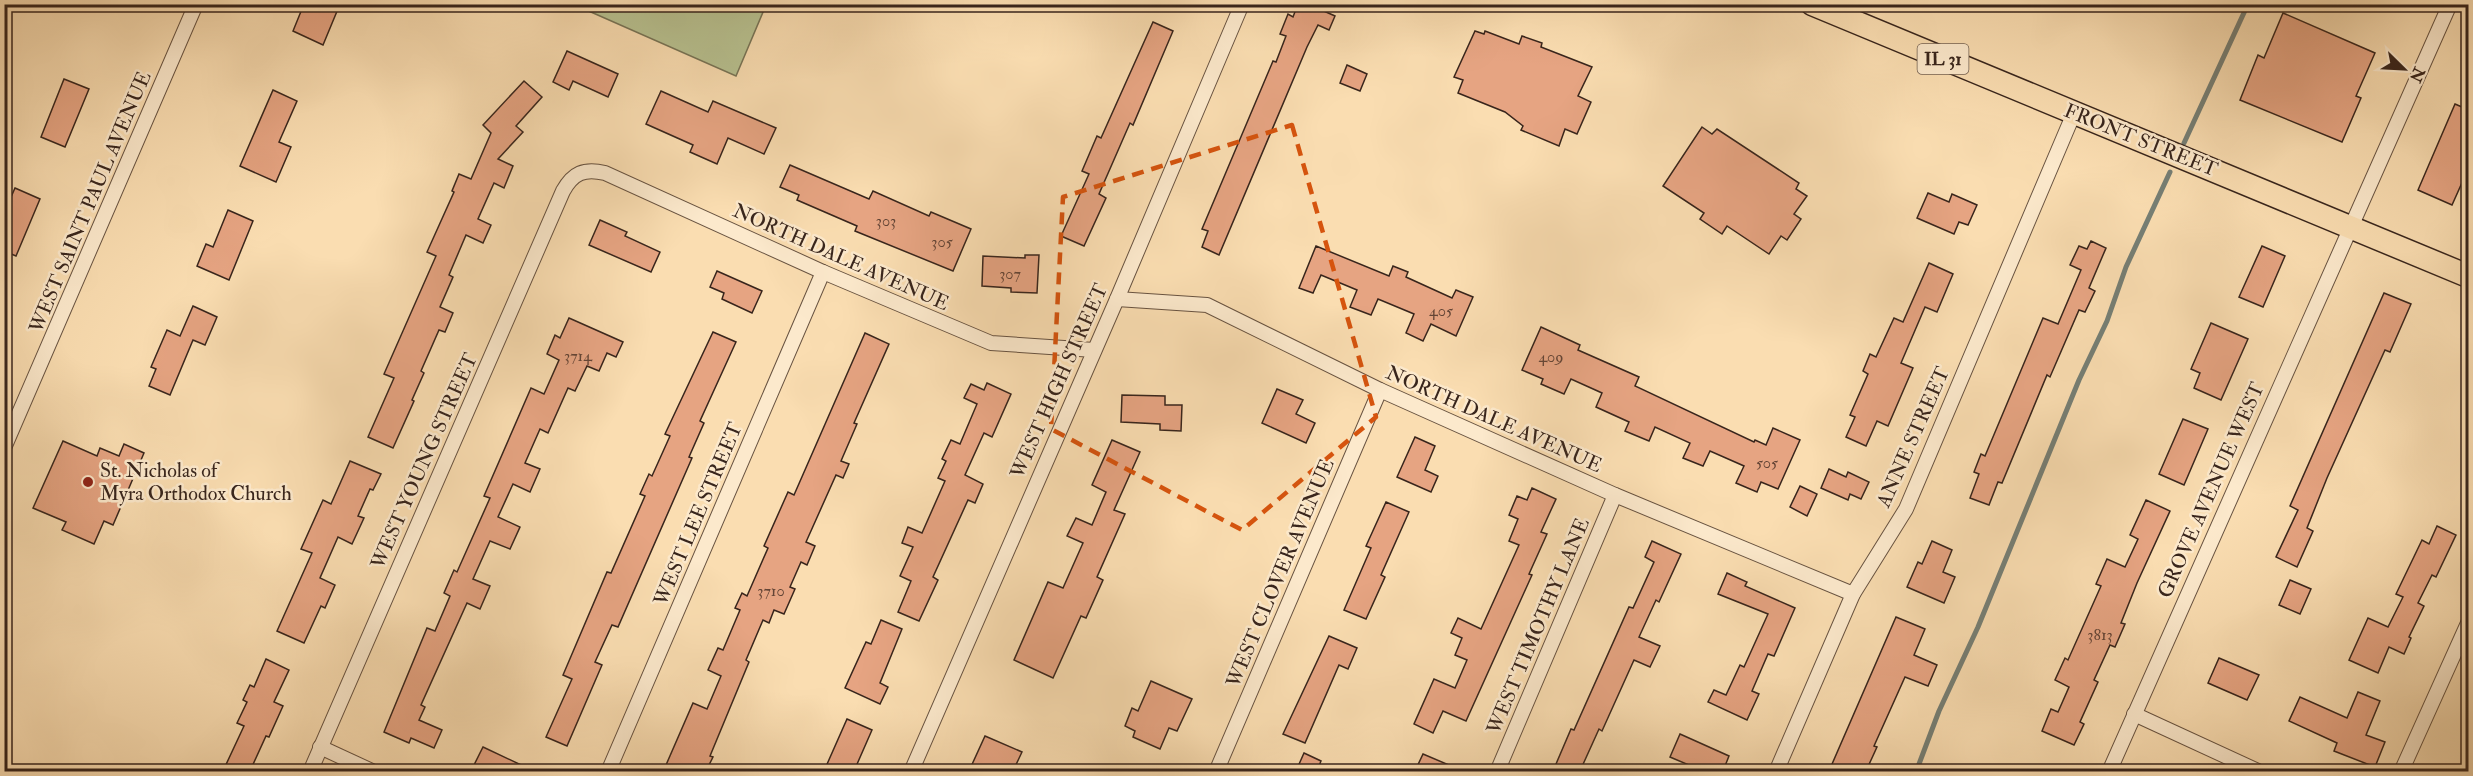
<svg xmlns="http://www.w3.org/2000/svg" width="2473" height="776" font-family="'IM FELL Double Pica',serif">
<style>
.green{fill:#b8c291;stroke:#787456;stroke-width:1.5}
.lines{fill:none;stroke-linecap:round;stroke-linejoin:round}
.stream{stroke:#767f75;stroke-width:5}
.building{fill:#e6a482;stroke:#38251c;stroke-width:1.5}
.minor-casing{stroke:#685341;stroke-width:16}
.primary-casing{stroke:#38251c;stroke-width:25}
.minor{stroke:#fce9cc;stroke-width:14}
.primary{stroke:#faddb1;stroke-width:22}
.marked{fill:none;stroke:#d6540e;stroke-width:4.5;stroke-dasharray:12 8;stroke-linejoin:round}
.poi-dot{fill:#8f2418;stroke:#fce9cc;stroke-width:2}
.labels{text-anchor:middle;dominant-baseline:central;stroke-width:5;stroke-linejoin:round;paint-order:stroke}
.number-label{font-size:16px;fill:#644536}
.shield{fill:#fce9cc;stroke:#736051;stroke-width:1.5}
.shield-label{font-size:18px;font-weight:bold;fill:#38251c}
.street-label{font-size:20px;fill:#38251c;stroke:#fce9cc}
.poi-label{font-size:20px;fill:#38251c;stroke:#fce9cc;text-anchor:start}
</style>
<rect width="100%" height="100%" fill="#faddb1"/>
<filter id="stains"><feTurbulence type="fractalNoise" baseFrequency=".00333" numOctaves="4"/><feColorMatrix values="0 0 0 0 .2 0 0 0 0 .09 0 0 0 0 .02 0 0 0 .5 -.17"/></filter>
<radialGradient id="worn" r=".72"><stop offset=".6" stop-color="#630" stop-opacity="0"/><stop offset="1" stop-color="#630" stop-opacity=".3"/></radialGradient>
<path class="green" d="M575,5H766L736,76Z"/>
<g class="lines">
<g class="stream">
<path d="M2184,143L2248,4"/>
<path d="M1916,772L1939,711L1978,627L2079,380L2107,321L2126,267L2170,172"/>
</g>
</g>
<g class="building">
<path d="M304,4H340L323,45L293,31Z"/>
<path d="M1298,4H1308L1335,16L1329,30L1318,25L1307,47L1219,255L1202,247L1208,231L1202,229L1273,61L1276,62L1286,36L1280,34L1288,14L1293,17Z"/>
<path d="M2283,13L2375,53L2356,96L2361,98L2342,142L2240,100L2258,55L2264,58Z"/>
<path d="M1153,22L1173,31L1133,125L1130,123L1099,194L1106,198L1084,246L1061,236L1089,174L1082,171L1097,136L1101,138Z"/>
<path d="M1475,31L1484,34L1485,31L1519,44L1522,36L1542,43L1541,47L1592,67L1578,96L1591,102L1577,134L1565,129L1559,146L1521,130L1523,126L1505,112L1458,93L1463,80L1454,77Z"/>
<path d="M567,51L618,74L608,97L573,81L569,90L553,82Z"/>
<path d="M1347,65L1367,74L1360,91L1340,83Z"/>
<path d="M64,79L89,89L65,147L41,137Z"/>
<path d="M524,81L542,97L516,126L523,132L498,159L513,166L504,188L494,183L478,219L491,225L483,243L466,235L449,275L453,277L440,307L453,313L445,332L439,330L421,371L424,373L412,400L414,401L393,448L368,437L394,378L384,374L436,256L427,252L454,192L452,191L459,174L471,179L491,133L483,125Z"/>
<path d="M273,90L297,101L279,142L291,147L276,182L240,166Z"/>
<path d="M661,91L708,112L713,101L776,128L764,154L728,138L717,164L690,152L693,145L646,124Z"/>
<path d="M2455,104L2469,110V167L2452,205L2418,190Z"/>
<path d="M1702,127L1712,134L1717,129L1799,183L1796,189L1807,196L1794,214L1801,219L1787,240L1781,236L1769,254L1727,226L1722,234L1700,219L1704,213L1663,186Z"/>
<path d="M790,165L869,199L873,191L929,216L931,212L971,229L953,271L855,231L857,226L797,200L799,195L780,187Z"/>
<path d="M15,188L40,199L16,256L4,251V213Z"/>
<path d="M1928,193L1949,202L1952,194L1977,205L1968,225L1959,222L1954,234L1917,218Z"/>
<path d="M228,210L253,221L229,280L197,266L206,244L213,247Z"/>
<path d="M600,220L627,232L625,236L660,252L651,272L589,245Z"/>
<path d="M2091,241L2106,248L2089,288L2095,291L2085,312L2079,310L2050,377L2047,375L2002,483L1998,482L1989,505L1970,498L1979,474L1974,472L1981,454L1985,456L2043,318L2058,324L2081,270L2070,265L2079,246L2087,249Z"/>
<path d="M1316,246L1389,276L1393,266L1408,272L1406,277L1452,298L1456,290L1473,297L1456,336L1431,324L1423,341L1406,333L1414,314L1378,299L1371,315L1350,307L1357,290L1321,275L1313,293L1299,288Z"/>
<path d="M2262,246L2285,256L2263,307L2239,297Z"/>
<path d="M1025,255H1039L1037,293L1011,292V288L982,286L983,256L1025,258Z"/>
<path d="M1929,263L1953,274L1937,312L1925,307L1901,363L1913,368L1888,426L1877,421L1866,446L1846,437L1855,417L1850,415L1868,374L1863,371L1870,354L1876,357L1894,318L1903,322Z"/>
<path d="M717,271L762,291L752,313L722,299L724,293L710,287Z"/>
<path d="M2384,293L2411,304L2390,352L2385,350L2327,478L2307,528L2313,531L2297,567L2276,557L2298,510L2290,506Z"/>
<path d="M193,306L217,317L205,345L193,340L170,395L149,386L156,369L151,367L167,330L180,336Z"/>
<path d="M569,318L623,342L616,357L607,353L599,371L587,366L575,391L568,388L548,433L540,429L525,463L540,469L530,492L513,484L498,517L520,527L510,549L490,541L473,579L490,586L480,609L467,603L421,705L425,707L419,720L442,730L434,748L411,738L409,743L384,732L427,628L435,631L450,596L444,593L454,570L457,572L490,498L484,496L531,388L544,394L559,360L547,354L555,335L560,338Z"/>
<path d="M2211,323L2248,339L2221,400L2194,388L2200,373L2191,369Z"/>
<path d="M1541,327L1580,345L1578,350L1639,377L1635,386L1754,442L1755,440L1766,445L1773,428L1800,440L1778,489L1761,482L1757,492L1736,483L1744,466L1710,451L1703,466L1683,458L1690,443L1655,427L1649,441L1625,431L1629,422L1596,407L1602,393L1571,379L1564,394L1541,384L1543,379L1522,370Z"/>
<path d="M713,332L736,342L700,421L704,423L689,457L692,458L618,627L612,625L595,662L602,665L567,746L546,737L572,679L563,675L607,572L611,573L645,496L640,494L649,474L652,476L670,436L665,434Z"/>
<path d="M865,333L889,344L854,423L857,424L841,461L849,464L843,478L836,475L806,542L815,546L807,565L801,562L790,587L795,589L784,614L774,610L769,623L763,620L746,660L749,662L710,756L713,757L706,771H681L666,765L693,703L707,709L721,676L708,670L718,648L723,650L740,610L735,608L742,593L747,596L768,548L764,546L788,492L794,495Z"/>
<path d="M987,383L1011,394L992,437L984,433L965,475L983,484L975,503L968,500L933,577L938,580L919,621L898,612L911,581L900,576L913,547L902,543L908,527L922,533L945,481L938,478L946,461L942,459L951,440L960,444L977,404L964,398L971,384L984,390Z"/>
<path d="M1277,389L1303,400L1296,414L1315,423L1306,443L1262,423Z"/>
<path d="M1122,395L1165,396V405H1182L1181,431L1160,430V424L1121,422Z"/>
<path d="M2183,419L2208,429L2184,485L2159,474Z"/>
<path d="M1415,437L1435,446L1425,470L1438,476L1431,492L1397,477Z"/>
<path d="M1112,440L1140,452L1114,510L1125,514L1097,577L1103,580L1086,618L1081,616L1053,678L1014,660L1048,582L1063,588L1083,543L1067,536L1076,518L1092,525L1106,492L1092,485Z"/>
<path d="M63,441L97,456L100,448L119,456L124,444L144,453L113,525L104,521L94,544L62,530L66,522L33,508Z"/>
<path d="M350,461L381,474L373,490L370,489L358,516L364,518L352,544L338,537L320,578L335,585L325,608L321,606L304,643L277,631L312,553L301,549L323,500L331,504Z"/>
<path d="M1829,469L1846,477L1848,472L1869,482L1861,499L1850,494L1848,500L1821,488Z"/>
<path d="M1800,486L1817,494L1807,516L1790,507Z"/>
<path d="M1532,488L1556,499L1541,532L1547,534L1529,574L1532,575L1466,721L1443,711L1433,733L1414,724L1434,679L1455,688L1467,660L1455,655L1462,638L1451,633L1458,618L1481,629L1519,545L1509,541L1518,519L1509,515L1517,496L1527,500Z"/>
<path d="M2146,500L2170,511L2137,583L2121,623L2125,624L2115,647L2110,645L2094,680L2098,682L2080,722L2084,724L2074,745L2042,731L2051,709L2058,712L2069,687L2055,680L2065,658L2068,660L2101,586L2096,584L2107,559L2125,567L2138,539L2130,535Z"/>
<path d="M1386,502L1409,512L1381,575L1385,577L1366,619L1344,610L1371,548L1366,546Z"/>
<path d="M2437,526L2456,535L2436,577L2432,575L2418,603L2424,606L2409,637L2411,638L2404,654L2389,647L2378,673L2349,660L2368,618L2388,627L2403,597L2396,594L2422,540L2429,544Z"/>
<path d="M1652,541L1681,554L1659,602L1656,600L1639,637L1660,646L1650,667L1634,660L1602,731L1599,729L1580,771H1553L1571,729L1574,730L1629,607L1633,608L1654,562L1645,557Z"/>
<path d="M1932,541L1952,550L1943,572L1955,577L1944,603L1907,587L1918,562L1922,564Z"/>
<path d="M1727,573L1747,582L1745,586L1795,608L1774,656L1768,654L1752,691L1759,694L1747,720L1708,702L1714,690L1726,695L1740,665L1744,667L1768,614L1718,594Z"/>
<path d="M2290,580L2311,589L2300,614L2279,605Z"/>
<path d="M1896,617L1925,629L1914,655L1937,665L1928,686L1905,677L1874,746L1877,747L1866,771H1829Z"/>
<path d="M881,620L902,629L880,683L888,687L880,704L845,688L866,642L871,644Z"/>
<path d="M1329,636L1357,648L1348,669L1339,665L1305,743L1283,734Z"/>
<path d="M2219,658L2259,675L2247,700L2208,683Z"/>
<path d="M266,659L289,670L274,702L283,706L269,737L266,736L250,771H223L244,726L237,723L247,702L243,700L250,685L254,687Z"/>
<path d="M1151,681L1192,699L1177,731L1169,728L1160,749L1133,737L1135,731L1125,726L1132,708L1138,711Z"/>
<path d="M2358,692L2380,701L2366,735L2385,742L2375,767L2334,751L2337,743L2289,721L2300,697L2347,718Z"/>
<path d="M847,719L872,730L854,771H824Z"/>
<path d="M1680,734L1729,756L1723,771H1703L1670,757Z"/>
<path d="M985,736L1022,752L1013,771H969Z"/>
<path d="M483,747L534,771H471Z"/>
<path d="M1304,753L1321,761L1317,771H1296Z"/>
<path d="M1423,754L1463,771H1415Z"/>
</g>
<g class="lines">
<g class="minor-casing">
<g id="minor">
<path d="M1117,299L1207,305L1380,390L1615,495L1853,594"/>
<path d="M4,448L196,4"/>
<path d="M2134,714L2260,772"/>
<path d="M320,747L374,772"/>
<path d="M310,772L563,191C573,173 584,168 605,173L823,272L991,343L1094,350"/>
<path d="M608,772L823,272"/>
<path d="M911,772L1117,299L1242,4"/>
<path d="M1216,772L1380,390"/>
<path d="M1497,772L1615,495"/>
<path d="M1776,772L1853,594L1906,509L2074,113"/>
<path d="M2109,772L2450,4"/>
<path d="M2401,772L2468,623"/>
</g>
</g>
<g class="primary-casing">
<path id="primary" d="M1812,4L2468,276"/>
</g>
<use href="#minor" class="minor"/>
<use href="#primary" class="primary"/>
</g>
<path class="marked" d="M1292,125L1376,417L1242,530L1051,429L1063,197Z"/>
<circle class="poi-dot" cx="88" cy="482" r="6"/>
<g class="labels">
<g class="number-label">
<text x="886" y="221">303</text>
<text x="942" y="242">305</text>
<text x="1010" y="274">307</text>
<text x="1441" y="311">405</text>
<text x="578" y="356">3714</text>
<text x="1551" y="357">409</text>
<text x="1767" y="463">505</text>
<text x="771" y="591">3710</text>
<text x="2100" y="635">3813</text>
</g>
<rect class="shield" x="1917.5" y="44" width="51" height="30" rx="4.5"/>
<g class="shield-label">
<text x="1943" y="59">IL 31</text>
</g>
<g class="street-label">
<text transform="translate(2141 140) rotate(22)">FRONT STREET</text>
<text transform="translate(90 202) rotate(-67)">WEST SAINT PAUL AVENUE</text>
<text transform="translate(841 257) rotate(24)">NORTH DALE AVENUE</text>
<text transform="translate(1059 381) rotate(-66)">WEST HIGH STREET</text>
<text transform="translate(1494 419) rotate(24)">NORTH DALE AVENUE</text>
<text transform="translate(1913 437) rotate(-66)">ANNE STREET</text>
<text transform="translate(424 461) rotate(-66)">WEST YOUNG STREET</text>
<text transform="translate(2211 490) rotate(-66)">GROVE AVENUE WEST</text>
<text transform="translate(698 514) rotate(-67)">WEST LEE STREET</text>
<text transform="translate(1280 573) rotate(-67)">WEST CLOVER AVENUE</text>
<text transform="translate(1538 626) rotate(-67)">WEST TIMOTHY LANE</text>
</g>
<g class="poi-label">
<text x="100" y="470">St. Nicholas of<tspan x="100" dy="23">Myra Orthodox Church</tspan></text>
</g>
</g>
<rect width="2473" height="776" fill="none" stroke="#faddb1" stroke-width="24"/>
<rect x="6" y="6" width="2461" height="764" fill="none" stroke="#38251c" stroke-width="3"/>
<rect x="12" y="12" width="2449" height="752" fill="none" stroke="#38251c" stroke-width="1.5"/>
<g transform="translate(2404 69) rotate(114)" stroke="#fce9cc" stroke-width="4.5" paint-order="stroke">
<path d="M0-4.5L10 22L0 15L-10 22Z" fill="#38251c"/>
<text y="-9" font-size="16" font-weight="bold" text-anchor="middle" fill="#38251c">N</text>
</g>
<rect width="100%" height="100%" filter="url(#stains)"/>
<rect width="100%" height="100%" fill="url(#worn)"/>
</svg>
